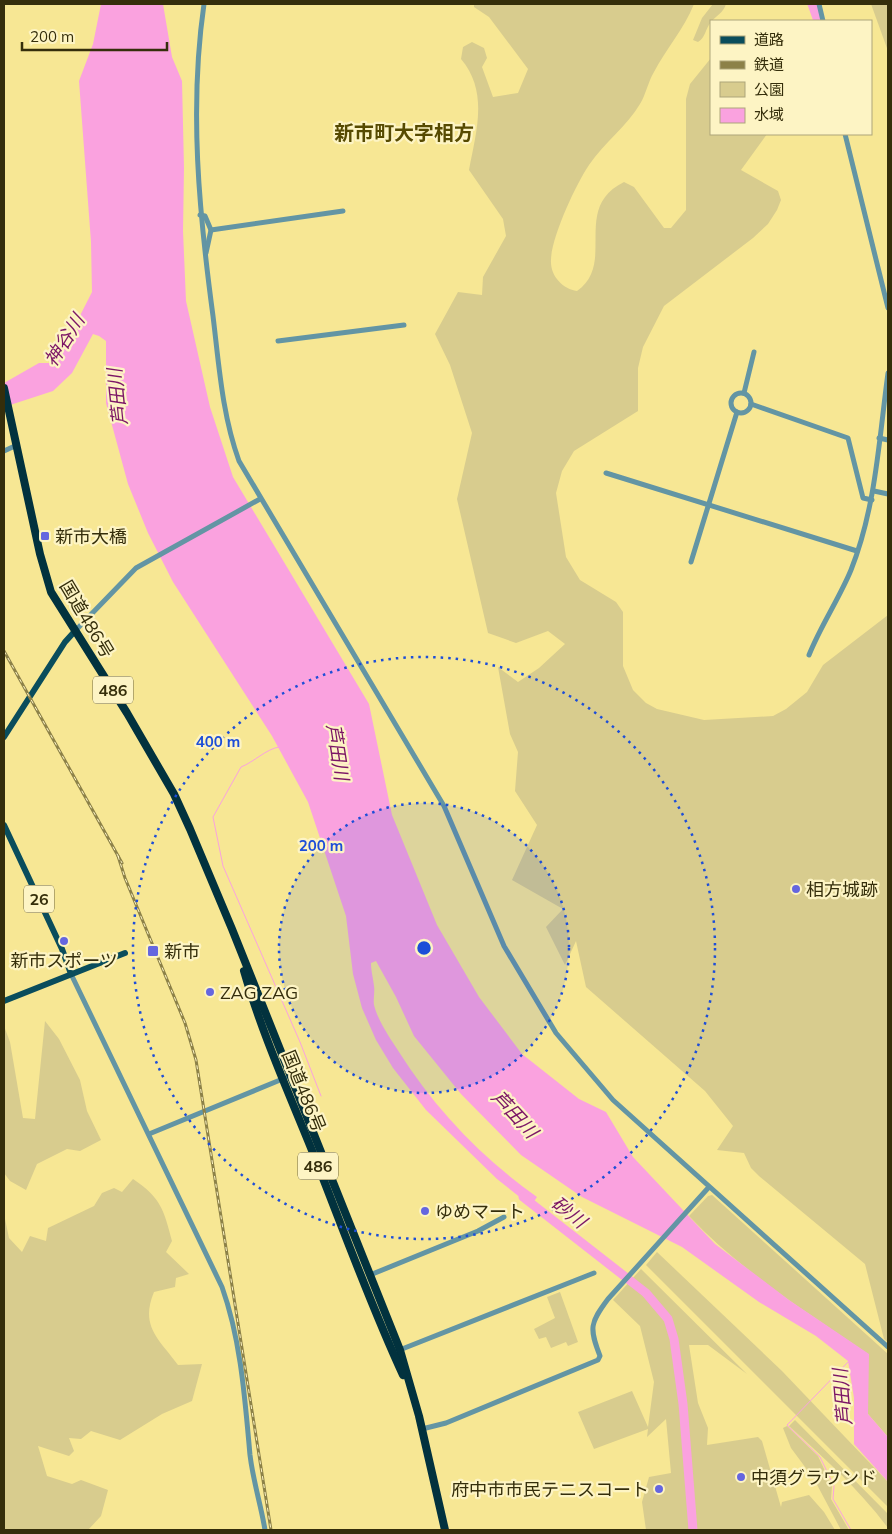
<svg xmlns="http://www.w3.org/2000/svg" width="892" height="1534" font-family="Mulish,'Noto Sans JP',sans-serif">
<style>
.green{fill:#d8cc8e}
.water{fill:#faa2df}
.lines{fill:none;stroke-linecap:round;stroke-linejoin:round}
.stream{stroke:#faa2df;stroke-width:1}
.river{stroke:#faa2df;stroke-width:9}
.minor{stroke:#6395a4;stroke-width:5}
.major{stroke:#0a4d5c;stroke-width:6}
.highway{stroke:#02323e;stroke-width:8}
.rail-casing{stroke:#8c8148;stroke-width:3}
.rail{stroke:#fdf4c4;stroke-width:1;stroke-dasharray:4;stroke-linecap:butt}
.ring{fill:none;stroke:#1d4ed8;stroke-width:2.5;stroke-dasharray:2.5 5}
.poi-dot{fill:#6566df;stroke:#fdf4c4;stroke-width:2}
.labels{text-anchor:middle;dominant-baseline:central;stroke-width:4.5;stroke-linejoin:round;paint-order:stroke}
.shield{fill:#fdf4c4;stroke:#716942;stroke-width:1}
.shield-label{font-size:16px;font-weight:bold;fill:#352e0b}
.poi-label{font-size:18px;fill:#352e0b;stroke:#fdf4c4;text-anchor:start}
.street-label{font-size:18px;fill:#352e0b;stroke:#fdf4c4}
.water-label{font-size:19px;font-style:italic;fill:#7c1666;stroke:#fdf4c4}
.quarter-label{font-size:20px;font-weight:bold;fill:#564a01;stroke:#fdf4c4}
.centre{fill:#1d4ed8;stroke:#fdf4c4;stroke-width:2.5}
.ring-label{font-size:15px;text-anchor:middle;font-weight:bold;fill:#1d4ed8;stroke:#fdf4c4;stroke-width:4.5;stroke-linejoin:round;paint-order:stroke}
</style>
<rect width="100%" height="100%" fill="#f7e794"/>
<g class="green">
<path d="M474,4H694C684,29 666,49 654,72C648,82 646,94 640,104C627,126 604,143 589,165C576,184 551,238 551,260C550,276 563,289 577,291C617,263 571,208 624,182L634,187L664,228H671L686,210V99L690,84L711,58V134H767L741,170L778,191L781,200L777,210L768,224L753,238L664,306L643,347L638,368V411L574,451L562,471L556,493L566,557L580,580L616,602L623,612V666L633,690L646,703L657,709L704,720L773,716L786,709L807,692L823,665L888,615V1342L884,1339L865,1264L759,1176L751,1168L744,1153L717,1150L733,1126L705,1091L586,987L576,941L565,965L546,927L563,909L512,880L537,825L515,791L518,752L510,734L498,667L518,682L539,668L565,644L548,631L516,643L488,633L457,499L472,433L450,365L435,334L458,292L482,295L483,277L506,236L503,219L469,170C476,132 489,92 461,59L463,47L472,42L484,48L487,58L482,67L493,97L518,93L528,69L489,17L474,7Z"/>
<path d="M713,4H726C724,12 716,16 711,22C705,29 706,37 698,42L693,40L702,18Z"/>
<path d="M871,4H888V51Z"/>
<path d="M45,1021L59,1039L80,1080L87,1111L101,1140L80,1151L67,1149L37,1164L26,1190L10,1181L4,1173V1026L10,1042L23,1118L35,1119Z"/>
<path d="M133,1179C161,1198 164,1210 172,1241L166,1252L189,1274L176,1278L175,1287L154,1292C140,1326 158,1338 178,1365L202,1364L192,1401L162,1414L120,1440L91,1431L81,1439L69,1438L74,1451L69,1456L38,1446L47,1476L72,1484L81,1480L108,1490L101,1516L88,1530H4V1214L9,1238L22,1252L30,1236L46,1241L48,1228L94,1206L102,1193L114,1188L122,1192Z"/>
<path d="M712,1195L888,1354V1437L868,1414V1354C806,1312 741,1271 689,1216L708,1196Z"/>
<path d="M657,1252L782,1371L888,1482V1507L646,1265Z"/>
<path d="M641,1269L747,1374L708,1345H689L698,1403L708,1428L707,1445L758,1437L762,1441L781,1507L782,1502L809,1495L824,1512L835,1530H646L642,1502L649,1477L671,1473L666,1419L647,1437L648,1429L594,1449L578,1412L632,1391L648,1427L654,1382L640,1326L613,1300Z"/>
<path d="M560,1292L578,1342L568,1346L566,1342L551,1348L546,1337L539,1339L534,1329L555,1318L547,1297Z"/>
<path d="M795,1420L888,1514V1528C860,1490 824,1458 789,1426Z"/>
<path d="M787,1426L818,1456L832,1486L831,1499L849,1530H841L814,1479L791,1448L783,1428Z"/>
</g>
<path class="water" d="M101,4H163L172,57L182,81L184,168L183,231L186,301L210,407L233,477L369,704L392,815L437,925L479,997L522,1054L579,1099L606,1112L633,1157L715,1244L789,1300L869,1354L868,1414L888,1437V1482L854,1444V1398L848,1361L816,1336L759,1302L682,1247L582,1197L521,1155L461,1094L414,1036L396,997L376,961L371,963C371,971 373,977 374,986C375,992 373,999 374,1005C378,1021 390,1038 399,1052C435,1109 482,1158 537,1197L531,1206L497,1179L426,1110L393,1068L376,1040L362,1008L353,974L346,916L308,802L272,736L173,582L148,533L128,484L106,403V341L99,336L93,334L72,373L53,391L4,407V383L39,363H56L92,292L91,242L79,81L93,44Z"/>
<g class="lines">
<g class="stream">
<path d="M279,747C266,749 254,762 241,767L213,817L223,866L300,1042L321,1096"/>
<path d="M849,1361L787,1425L820,1457L834,1486L833,1499L851,1530"/>
</g>
<g class="river">
<path d="M812,4L817,18"/>
<path d="M523,1197L646,1293L668,1319L674,1339L683,1404L693,1530"/>
</g>
<g class="minor">
<path d="M204,4C189,108 199,212 213,316C219,365 222,414 239,461L444,806L504,946L556,1033L613,1100L888,1347"/>
<path d="M819,4L823,21"/>
<path d="M845,134L888,308"/>
<path d="M200,215L205,216L211,230L206,253"/>
<path d="M211,230L343,211"/>
<path d="M278,341L404,325"/>
<circle cx="741" cy="403" r="10"/>
<path d="M744,393L754,352"/>
<path d="M751,404L848,438L863,498L872,500"/>
<path d="M879,438L888,440"/>
<path d="M4,451L17,445"/>
<path d="M606,473L857,551"/>
<path d="M874,491L888,494"/>
<path d="M691,562L737,412"/>
<path d="M75,631L136,568L260,499"/>
<path d="M809,655C821,625 839,599 851,570C876,507 879,439 888,373"/>
<path d="M71,974L222,1287C241,1340 245,1400 250,1455C253,1481 261,1505 265,1530"/>
<path d="M149,1134L285,1078"/>
<path d="M370,1275L478,1231L504,1217"/>
<path d="M397,1351L594,1273"/>
<path d="M422,1429L446,1423L598,1360L600,1356C589,1328 590,1323 608,1299L709,1187"/>
</g>
<g class="major">
<path d="M4,737L65,642L75,631"/>
<path d="M4,825L62,949L71,974"/>
<path d="M4,1001L125,953"/>
</g>
<g class="highway">
<path d="M4,388L40,554L51,592L127,713L174,794L190,829L232,929L400,1350L419,1416L445,1530"/>
<path d="M244,971C263,1037 292,1100 317,1163C345,1234 371,1306 403,1375"/>
</g>
<g class="rail-casing">
<g id="rail">
<path d="M4,651L122,863"/>
<path d="M118,856L125,878L185,1023L196,1060L271,1530"/>
</g>
</g>
<use href="#rail" class="rail"/>
</g>
<circle cx="424" cy="948" r="145" fill="#1d4ed8" fill-opacity=".12"/>
<g class="ring">
<circle cx="424" cy="948" r="145"/>
<circle cx="424" cy="948" r="291"/>
</g>
<g class="poi-dot">
<rect x="40" y="531" width="10" height="10" rx="2.5"/>
<circle cx="796" cy="889" r="5"/>
<circle cx="64" cy="941" r="5"/>
<rect x="147" y="945" width="12" height="12" rx="2.5"/>
<circle cx="210" cy="992" r="5"/>
<circle cx="425" cy="1211" r="5"/>
<circle cx="741" cy="1477" r="5"/>
<circle cx="659" cy="1489" r="5"/>
</g>
<g class="labels">
<g class="shield">
<rect x="93" y="676.5" width="40" height="27" rx="4"/>
<rect x="24" y="885.5" width="30" height="27" rx="4"/>
<rect x="298" y="1152.5" width="40" height="27" rx="4"/>
</g>
<g class="shield-label">
<text x="113" y="690">486</text>
<text x="39" y="899">26</text>
<text x="318" y="1166">486</text>
</g>
<g class="poi-label">
<text x="55" y="536">新市大橋</text>
<text x="806" y="889">相方城跡</text>
<text x="164" y="951">新市</text>
<text x="64" y="960" text-anchor="middle">新市スポーツ</text>
<text x="220" y="992">ZAG ZAG</text>
<text x="435" y="1211">ゆめマート</text>
<text x="751" y="1477">中須グラウンド</text>
<text x="649" y="1489" text-anchor="end">府中市市民テニスコート</text>
</g>
<g class="street-label">
<text transform="translate(87 619) rotate(59)">国道486号</text>
<text transform="translate(304 1091) rotate(68)">国道486号</text>
</g>
<g class="water-label">
<text transform="translate(64 340) rotate(-58)">神谷川</text>
<text transform="translate(117 397) rotate(-96)">芦田川</text>
<text transform="translate(338 752) rotate(81)">芦田川</text>
<text transform="translate(515 1114) rotate(47)">芦田川</text>
<text transform="translate(569 1212) rotate(38)">砂川</text>
<text transform="translate(842 1397) rotate(-95)">芦田川</text>
</g>
<g class="quarter-label">
<text x="404" y="132">新市町大字相方</text>
</g>
</g>
<circle cx="424" cy="948" r="8" class="centre"/>
<g class="ring-label">
<text x="218" y="747">400 m</text>
<text x="321" y="851">200 m</text>
</g>
<rect width="892" height="1534" fill="none" stroke="#352e0b" stroke-width="10"/>
<rect x="710" y="20" width="162" height="115" fill="#fdf4c4" stroke="#ada57a"/>
<rect x="720" y="36" width="25" height="8" fill="#0a4d5c" stroke="#ada57a"/>
<text x="754" y="45" font-size="15" fill="#352e0b">道路</text>
<rect x="720" y="61" width="25" height="8" fill="#8c8148" stroke="#ada57a"/>
<text x="754" y="70" font-size="15" fill="#352e0b">鉄道</text>
<rect x="720" y="82" width="25" height="15" fill="#d8cc8e" stroke="#ada57a"/>
<text x="754" y="95" font-size="15" fill="#352e0b">公園</text>
<rect x="720" y="108" width="25" height="15" fill="#faa2df" stroke="#ada57a"/>
<text x="754" y="120" font-size="15" fill="#352e0b">水域</text>
<path d="M22 42v8h145v-8" fill="none" stroke="#352e0b" stroke-width="2.5"/>
<text x="30" y="42" font-size="15" fill="#352e0b" stroke="#fdf4c4" stroke-width="4" paint-order="stroke">200 m</text>
</svg>
